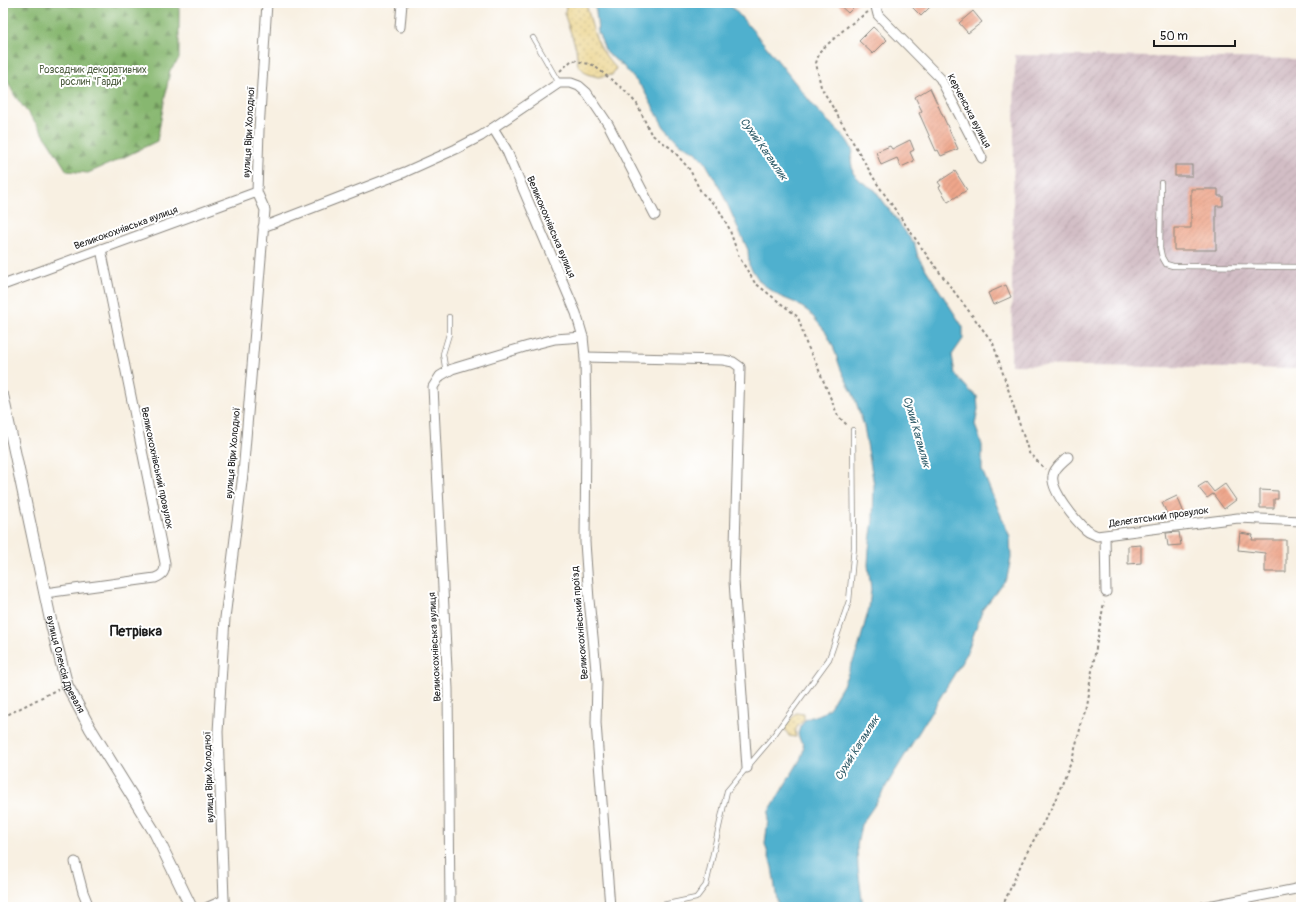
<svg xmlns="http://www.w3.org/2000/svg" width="1304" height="910" font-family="Pangolin,sans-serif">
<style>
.industrial{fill:url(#industrial-furrows)}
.forest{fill:url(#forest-firs);stroke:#526a46}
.sand{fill:url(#sand-dots);stroke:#857b5d}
.water{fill:#4fb0ce;stroke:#366675}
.building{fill:url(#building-hatch)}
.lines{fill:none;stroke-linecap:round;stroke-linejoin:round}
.service-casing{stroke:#8a867f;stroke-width:6}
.minor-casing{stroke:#8a867f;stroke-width:11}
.tertiary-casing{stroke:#8a867f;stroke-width:13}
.path{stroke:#8a867f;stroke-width:2;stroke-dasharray:3 3;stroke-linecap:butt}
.service{stroke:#fff;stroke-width:4.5}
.minor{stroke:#fff;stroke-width:9}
.tertiary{stroke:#fff;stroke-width:11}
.labels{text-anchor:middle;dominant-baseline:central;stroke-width:4;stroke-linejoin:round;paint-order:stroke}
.park-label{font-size:10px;fill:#4e5d40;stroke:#fff}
.street-label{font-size:10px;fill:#1c1c1c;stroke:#fff}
.water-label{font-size:11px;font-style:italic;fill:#335f6c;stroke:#fff}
.district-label{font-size:14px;font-weight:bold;fill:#1c1c1c;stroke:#fff}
</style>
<defs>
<pattern id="industrial-furrows" width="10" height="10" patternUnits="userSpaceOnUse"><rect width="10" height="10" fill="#d2bdc5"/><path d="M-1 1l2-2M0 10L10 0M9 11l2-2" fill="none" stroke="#b4a2a9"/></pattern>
<pattern id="forest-firs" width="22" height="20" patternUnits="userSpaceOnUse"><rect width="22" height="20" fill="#87b770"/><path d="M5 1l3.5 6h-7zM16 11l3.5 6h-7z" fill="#6e945b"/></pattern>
<pattern id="sand-dots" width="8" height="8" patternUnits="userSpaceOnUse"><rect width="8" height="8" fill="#eeda9e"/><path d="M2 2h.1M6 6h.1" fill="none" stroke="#ccba88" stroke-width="1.8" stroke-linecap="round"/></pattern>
<pattern id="building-hatch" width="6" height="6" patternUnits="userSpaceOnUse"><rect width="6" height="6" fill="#eea68b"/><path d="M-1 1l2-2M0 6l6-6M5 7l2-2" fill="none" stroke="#cc8e77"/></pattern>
</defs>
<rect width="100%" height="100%" fill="#fff"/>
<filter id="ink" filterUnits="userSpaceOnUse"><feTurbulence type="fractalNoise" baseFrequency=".025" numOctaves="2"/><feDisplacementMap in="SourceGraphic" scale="8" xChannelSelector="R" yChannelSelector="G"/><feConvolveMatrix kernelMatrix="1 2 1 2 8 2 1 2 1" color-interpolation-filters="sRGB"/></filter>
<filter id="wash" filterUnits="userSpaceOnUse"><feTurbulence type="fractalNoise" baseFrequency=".012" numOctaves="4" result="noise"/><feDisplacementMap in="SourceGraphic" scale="16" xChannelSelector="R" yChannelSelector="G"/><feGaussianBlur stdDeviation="0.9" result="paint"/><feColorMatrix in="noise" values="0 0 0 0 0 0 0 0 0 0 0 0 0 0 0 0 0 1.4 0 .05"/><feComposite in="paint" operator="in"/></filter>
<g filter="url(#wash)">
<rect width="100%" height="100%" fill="#f8f0e2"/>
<path class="industrial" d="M1015,55L1301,59V369L1011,365Z"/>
<path class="forest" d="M3,3H179V59L170,70L157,141L116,161L88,173L67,171L41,130L15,96L3,72Z"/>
<g class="sand">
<path d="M566,3H586C593,30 596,47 616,68L612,75L598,77L587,74L578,65L576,48L565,16Z"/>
<path d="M796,713L804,714V720C798,725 794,729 796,737L789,736L784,728Z"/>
</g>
<path class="water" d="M593,3H728C761,37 788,75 818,111C830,125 847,134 853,152L851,160L853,173L862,182L875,190L915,245L918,257L963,327V339L952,355L955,374L970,391L977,396L978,409L975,425L982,445V470L1010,537L1011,558L1007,578L983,609L966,655L874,806L861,825L857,846L858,868L863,907H778L772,867L765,844L769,811L800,760L804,749L803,744L800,740L798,734L800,727L806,719L823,713L830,707L843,685L858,649L869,608L871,589L868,565L869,549L873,520L874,485L864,426L854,396L841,370L833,346L825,331L809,312L796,303L779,296L760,282L749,265L748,250L720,188L705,162L696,152L680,144L664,127L643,89L624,67L606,52L598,32L596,11Z"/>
<g id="blocks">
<g class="building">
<path d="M837,3H858L848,13Z"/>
<path d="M908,3H934L921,16Z"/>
<path d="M973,11L982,22L968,33L959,23Z"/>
<path d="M873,27L887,40L873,54L859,41Z"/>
<path d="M930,88L958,149L941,156L938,150L936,151L919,113L922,111L915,97Z"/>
<path d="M910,140L914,150L910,152L914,161L901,167L897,158L881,165L876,152L890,146L892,149Z"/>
<rect x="1175" y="165" width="17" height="11"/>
<path d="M955,171L967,190L948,202L939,187L941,186L938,182Z"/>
<path d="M1191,189H1218V196H1223V206H1216V250H1174V228H1191Z"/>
<path d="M1006,285L1011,297L993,305L988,293Z"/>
<path d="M1206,482L1214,492L1225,484L1236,500L1224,509L1213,494L1207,498L1198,487Z"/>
<path d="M1260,490L1278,491V499H1274V508H1260Z"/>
<path d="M1177,496L1184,513L1170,520L1162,503Z"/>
<path d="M1179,532L1181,545L1168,546L1166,533Z"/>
<path d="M1240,533L1253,535L1252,540H1286V572H1265V553L1238,550Z"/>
<path d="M1141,545V563L1128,564V546Z"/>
</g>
</g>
</g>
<g filter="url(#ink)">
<use href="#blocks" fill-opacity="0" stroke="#8a867f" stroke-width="1"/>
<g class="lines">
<g class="service-casing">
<g id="service">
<path d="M533,38L559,83"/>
<path d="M1161,183L1160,248L1162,257L1166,264L1173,266L1301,267"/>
<path d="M446,373L443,354L449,334V317"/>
<path d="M653,907L696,898L706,885L727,791L771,739L829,659L849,601L854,547L853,430"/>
</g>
</g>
<g class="minor-casing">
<g id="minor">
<path d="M879,3L876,7L878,15L940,78L982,158"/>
<path d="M400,27L402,3"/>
<path d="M493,128L506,149L576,313L583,337L585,357L586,431L585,542L589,600L593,637L597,682L596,723L610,907"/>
<path d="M263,227L405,172L456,149L481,136L559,83H571L579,86L587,93L608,124L655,215"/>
<path d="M3,285L257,192"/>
<path d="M585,357L723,360L733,362L740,367L734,581L747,768"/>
<path d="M1068,457C1063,462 1054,468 1053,476C1050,490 1076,521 1086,530C1089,533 1094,534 1097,536L1238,518L1301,521"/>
<path d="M1105,536L1106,592"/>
<path d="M45,593L155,578C163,575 165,572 165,563L101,249"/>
<path d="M75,862L83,892L89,907"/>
<path d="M208,907L224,900"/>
<path d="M223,907L224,900L218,732L225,618L243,474L265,210L257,192L259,130L267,3"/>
<path d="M450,907L448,689L433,387L440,376L452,369L528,346L555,339L583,337"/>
<path d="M1203,907L1301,888"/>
</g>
</g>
<g class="tertiary-casing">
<g id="tertiary">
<path id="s1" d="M3,397L52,627L67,685L90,728L155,833L191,907"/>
</g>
</g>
<g class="path">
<path d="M868,12L848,26L820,51L816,63L821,87L876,182L928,257L993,343L1029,453L1045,469"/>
<path d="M560,71L572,60L593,65L623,89L637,104L651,134L672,149L690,170L701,192L718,208L729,228L739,257L755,283L798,317L806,343L816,363L838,416L847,425"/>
<path d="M3,717L58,689"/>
<path d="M1002,907L1024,858L1054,803L1072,759L1085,711L1104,602"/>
</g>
<use href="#service" class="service"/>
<use href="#minor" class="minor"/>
<use href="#tertiary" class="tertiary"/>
</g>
</g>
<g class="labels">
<g class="park-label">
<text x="93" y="70">Розсадник декоративних<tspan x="93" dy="12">рослин "Гарди"</tspan></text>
</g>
<g class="street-label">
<text transform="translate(969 111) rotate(62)">Керченська вулиця</text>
<text transform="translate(249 132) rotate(-87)">вулиця Віри Холодної</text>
<text transform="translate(551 227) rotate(67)">Великокохнівська вулиця</text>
<text transform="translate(126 228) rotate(-20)">Великокохнівська вулиця</text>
<text transform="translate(233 453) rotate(-85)">вулиця Віри Холодної</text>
<text transform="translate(157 468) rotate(78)">Великокохнівський провулок</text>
<text transform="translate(1159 517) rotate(-8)">Делегатський провулок</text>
<text transform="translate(580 623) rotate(-95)">Великокохнівський проїзд</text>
<text transform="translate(435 647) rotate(-93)">Великокохнівська вулиця</text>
<text stroke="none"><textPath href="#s1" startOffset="275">вулиця Олексія Древаля</textPath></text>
<text transform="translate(209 777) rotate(-92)">вулиця Віри Холодної</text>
</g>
<g class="water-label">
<text transform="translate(764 149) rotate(55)">Сухий Кагамлик</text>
<text transform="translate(917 432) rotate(74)">Сухий Кагамлик</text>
<text transform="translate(857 748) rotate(-58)">Сухий Кагамлик</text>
</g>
<g class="district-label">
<text x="136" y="631">Петрівка</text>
</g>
</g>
<rect width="1304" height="910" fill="none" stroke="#fff" stroke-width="16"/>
<path d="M1154 40v6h81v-6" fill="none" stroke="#1c1c1c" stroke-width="2"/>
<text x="1160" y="40" font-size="12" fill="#1c1c1c" stroke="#ffffff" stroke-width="3" paint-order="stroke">50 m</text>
</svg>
